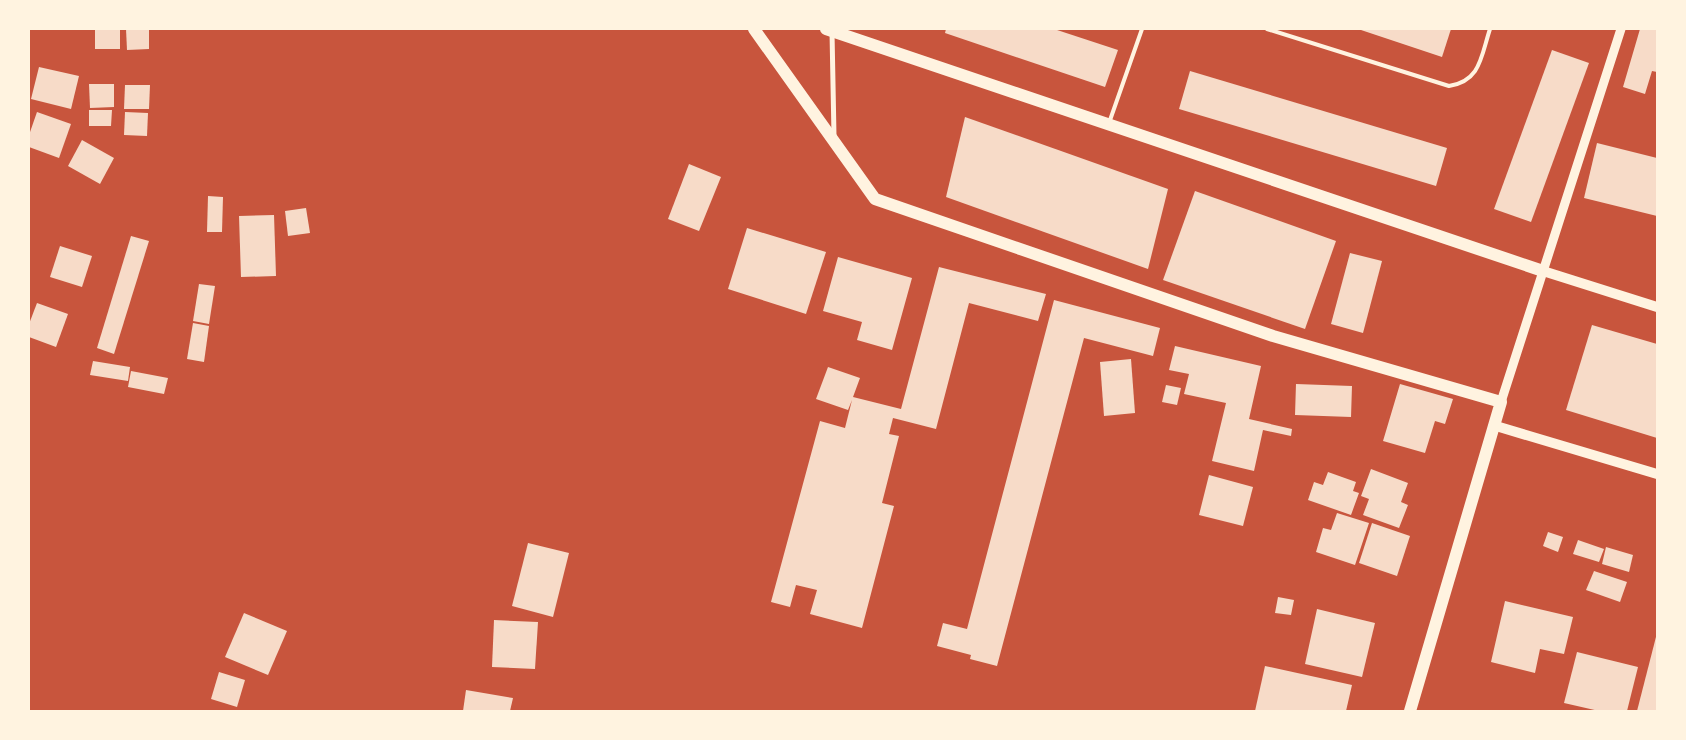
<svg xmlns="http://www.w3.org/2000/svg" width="1686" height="740" font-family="Rubik,sans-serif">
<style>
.building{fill:#f7dbc8}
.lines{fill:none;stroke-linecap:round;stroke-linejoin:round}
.service{stroke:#fff3e0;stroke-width:4}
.minor{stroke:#fff3e0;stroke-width:5}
.tertiary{stroke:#fff3e0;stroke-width:9}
.secondary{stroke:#fff3e0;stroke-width:10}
.primary{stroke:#fff3e0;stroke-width:12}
</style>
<rect width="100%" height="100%" fill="#c8553d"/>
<g class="building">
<rect x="95" y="29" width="25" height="20"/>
<path d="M126,29H149V49L127,50Z"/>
<path d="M946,29H1054L1118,50L1105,87L945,33Z"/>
<path d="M1358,29H1451L1442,57Z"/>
<path d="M1640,29H1657V72L1652,71L1645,94L1623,87Z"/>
<path d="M1552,50L1589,63L1531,222L1494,209Z"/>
<path d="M39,67L79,76L71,109L31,99Z"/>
<path d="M1190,71L1447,148L1436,186L1179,109Z"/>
<path d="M89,84H114V107L90,108Z"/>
<path d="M125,85H150L149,109H124Z"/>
<path d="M89,110H112L111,126H89Z"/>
<path d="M37,112L71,124L59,158L29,147V135Z"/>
<path d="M125,112L148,113L147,136L124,135Z"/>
<path d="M965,117L1168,189L1148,269L946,197Z"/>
<path d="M82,140L114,158L100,184L68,166Z"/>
<path d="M1597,143L1657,158V216L1584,198Z"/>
<path d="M689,164L721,177L699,231L668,219Z"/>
<path d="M1195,191L1336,241L1305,329L1163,280Z"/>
<path d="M208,196L223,197L222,232H207Z"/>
<path d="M306,208L310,233L288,236L285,211Z"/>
<path d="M274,215L276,276L241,277L239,216Z"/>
<path d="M747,228L826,252L806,314L728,289Z"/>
<path d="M131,236L149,241L114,354L97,348Z"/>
<path d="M60,246L92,256L82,287L50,277Z"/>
<path d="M1350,253L1382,261L1363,333L1331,324Z"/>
<path d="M838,257L912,278L892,350L857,340L862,322L823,311Z"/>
<path d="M939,267L1046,294L1038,321L969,303L936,429L893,418L889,434L899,436L882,503L894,506L862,628L810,614L817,590L796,585L790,607L771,602L820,421L845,428L852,400L848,410L816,399L828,367L860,378L853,397L901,409Z"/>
<path d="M199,284L215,286L209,324L193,321Z"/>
<path d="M1054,300L1160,328L1153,356L1084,338L997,666L970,659L971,655L937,646L943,623L967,629Z"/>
<path d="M37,303L68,314L56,347L29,337V324Z"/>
<path d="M193,323L209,326L204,362L187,359Z"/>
<path d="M1592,325L1657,344V438L1566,410Z"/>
<path d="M1175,346L1261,366L1249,419L1292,429L1291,436L1263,430L1254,471L1212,461L1226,403L1184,394L1189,374L1169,370Z"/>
<path d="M1131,359L1135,413L1104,416L1100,362Z"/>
<path d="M93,361L130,367L128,381L90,375Z"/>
<path d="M131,371L168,378L164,394L128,387Z"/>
<path d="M1296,384L1352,386L1351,417L1295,415Z"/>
<path d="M1400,384L1453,399L1445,424L1435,421L1425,453L1383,441Z"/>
<path d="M1166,385L1181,388L1177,405L1162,402Z"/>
<path d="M1371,469L1408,483L1401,502L1408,505L1399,528L1363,515L1369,499L1361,496Z"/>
<path d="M1328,472L1356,482L1353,491L1359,493L1351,515L1308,500L1314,482L1323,485Z"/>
<path d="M1209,475L1253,487L1243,526L1199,515Z"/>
<path d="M1337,513L1369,523L1355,565L1316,552L1323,528L1331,530Z"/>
<path d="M1372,523L1410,536L1397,576L1359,563Z"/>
<path d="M1548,532L1563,537L1558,552L1543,546Z"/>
<path d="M1578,540L1604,549L1599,562L1573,554Z"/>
<path d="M528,543L569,553L553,617L512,606Z"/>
<path d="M1606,547L1633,555L1629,572L1602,564Z"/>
<path d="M1594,571L1627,582L1620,602L1586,590Z"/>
<path d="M1278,597L1294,600L1291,615L1275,613Z"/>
<path d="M1505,601L1573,617L1564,654L1540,649L1535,673L1491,662Z"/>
<path d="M1317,609L1375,623L1362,677L1305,664Z"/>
<path d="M244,613L287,631L268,675L225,657Z"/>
<path d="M494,620L538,622L535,669L492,667Z"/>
<path d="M1657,633V711H1637Z"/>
<path d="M1577,652L1638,667L1627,711H1599L1564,703Z"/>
<path d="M1265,666L1352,685L1346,711H1255Z"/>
<path d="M219,672L245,680L237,707L211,699Z"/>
<path d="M466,690L513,698L510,711H463Z"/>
</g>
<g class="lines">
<g class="service">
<path d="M1267,29L1449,86C1481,81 1481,56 1490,29"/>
<path d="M1109,123L1142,29"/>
</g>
<path class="minor" d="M832,32L834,136"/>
<path class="tertiary" d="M1501,402L1621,29"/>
<g class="secondary">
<path d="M1543,271L1657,307"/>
<path d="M1496,426L1657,474"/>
</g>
<g class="primary">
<path d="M754,29L875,199L1273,336L1501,402L1410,711"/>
<path d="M826,29L1543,271"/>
</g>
</g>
<rect width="1686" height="740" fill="none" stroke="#fff3e0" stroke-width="60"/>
</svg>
